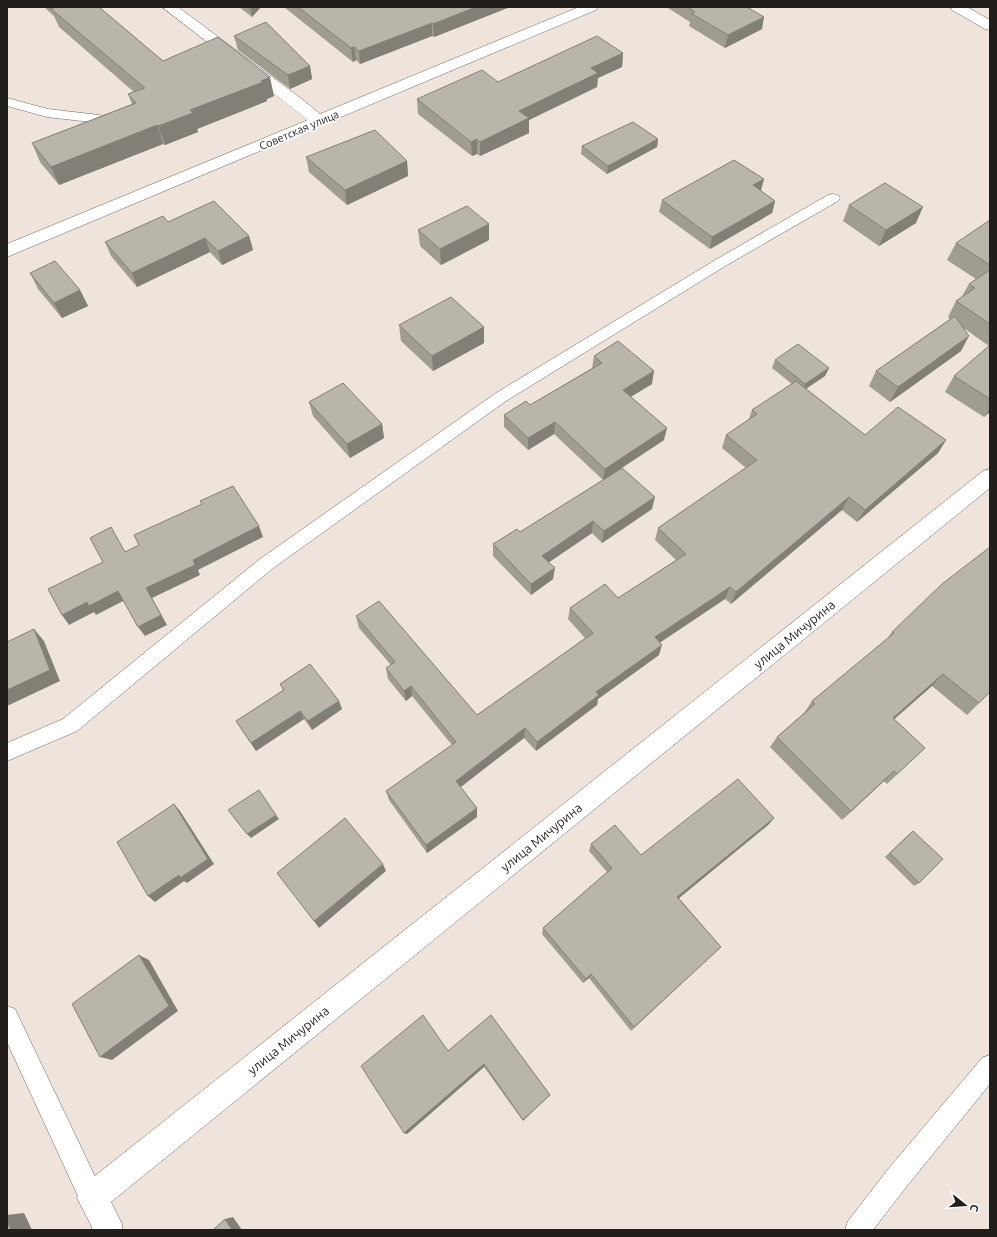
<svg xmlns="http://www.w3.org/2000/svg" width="997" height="1237" font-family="Ubuntu,sans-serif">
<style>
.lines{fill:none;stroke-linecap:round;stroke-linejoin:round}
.service-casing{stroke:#726962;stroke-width:1}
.minor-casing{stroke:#726962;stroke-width:1}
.service{fill:#fff;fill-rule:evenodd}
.minor{fill:#fff;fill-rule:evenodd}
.wall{fill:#9f9c92}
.shaded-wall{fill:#827f77}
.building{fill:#b9b5aa;stroke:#827f77}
.labels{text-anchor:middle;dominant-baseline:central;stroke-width:3.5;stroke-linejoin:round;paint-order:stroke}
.far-street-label{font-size:11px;fill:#221e1b;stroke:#fff}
.street-label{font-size:13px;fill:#221e1b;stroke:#fff}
</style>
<rect width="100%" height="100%" fill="#eee4db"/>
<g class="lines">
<g class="service-casing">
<g id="service">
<path d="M7,98L48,109L99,115L103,116L105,119L103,122L99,123L47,117L7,106Z"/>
<path d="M833,194L838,195L840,198L838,201L727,265L506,401L272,569L77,731L7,761V743L63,719L260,559L496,393L717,259L828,195Z"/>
<path d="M7,1006L15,1009L101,1189L104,1198L101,1207L92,1210L83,1207L7,1042Z"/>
<path d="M990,1055V1084L907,1186L873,1230H845L848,1221L889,1168L982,1058Z"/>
</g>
</g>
<g class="minor-casing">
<g id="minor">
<path d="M162,7H178L303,100L320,114L579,7H598L596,10L7,257V244L308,120Z"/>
<path d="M950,7H967L990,20V30L985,29L952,10Z"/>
<path d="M990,469V488L111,1202L122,1224V1230H92V1227L77,1198L81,1187L983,471Z"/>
</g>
</g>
<use href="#service" class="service"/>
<use href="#minor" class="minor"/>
</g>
<g class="wall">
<path d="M44,7H99L163,61L274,96L267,99V101L197,129L198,132L165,145L163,144L59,185L40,162L32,143L132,104L128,94L134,92L59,27L54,16Z"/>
<path d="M239,7H261L252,17Z"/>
<path d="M284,7H510L434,37L432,36L360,64L356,60L353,62Z"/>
<path d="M668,7H747L762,29L725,48L689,26L690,22L668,8Z"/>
<path d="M234,36L310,66L312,79L290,89L238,50Z"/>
<path d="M623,53L622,67L598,78L597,87L529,120V133L480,156L477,154L472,156L418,114L417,99L498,82Z"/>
<path d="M658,139L657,147L607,174L581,154L582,146Z"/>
<path d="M306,157L407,161L408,176L347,205L309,172Z"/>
<path d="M764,179L761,191L775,201L772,213L710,249L659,212L662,200Z"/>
<path d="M849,205L916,223L879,246L843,221Z"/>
<path d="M990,220V412L984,417L945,392L954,376L989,346L965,329L961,351L890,402L869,386L876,371L950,319L948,317L956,301L961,298L969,284L976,279L947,260L956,243Z"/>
<path d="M168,222L249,236L253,250L222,265L210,252L137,287L111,256L105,242Z"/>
<path d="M418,230L489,240L441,265L420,246Z"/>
<path d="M30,273L80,290L88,306L62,318L38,289Z"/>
<path d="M399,325L484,327V343L433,371L401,341Z"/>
<path d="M594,356L652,384L631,397L664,440L622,468L652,509L602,543L592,533L549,562L553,579L531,595L493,556V544L520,532L603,480L554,434L528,450L504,427V415L530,405L592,368Z"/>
<path d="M775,360L829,368L825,376L806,389L865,435L946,440L938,453L857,522L842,510L731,604L725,599L660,642L659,655L598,699L597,705L536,751L524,738L460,787L477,808V817L427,853L389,800L386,791L452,745L412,696L406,701L388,679L386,668L391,665L359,628L356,616L477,715L585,638L568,619L570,608L618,598L676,560L655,540L658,528L746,468L722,448L726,435L749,419L752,410L792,384L772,368Z"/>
<path d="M309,402L382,424L384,438L350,458L313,416Z"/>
<path d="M892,632L979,703L967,715L932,686L894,719L925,748L887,784L884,781L842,820L770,747L777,737L804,713L812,701L886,640Z"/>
<path d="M280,684L342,709L312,730L304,719L256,751L236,721L283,690Z"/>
<path d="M774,818L768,825L679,898L721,947L631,1031L589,978L583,983L542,934L543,928L607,872L589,851L591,844L641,855Z"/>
<path d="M913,831L919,883L914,886L885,857L908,835Z"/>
<path d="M491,1015L550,1095L523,1121L484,1067L407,1134L404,1133L448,1051Z"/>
</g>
<g class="shaded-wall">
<path d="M250,7H261L252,17Z"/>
<path d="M476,7H510L434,37L433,24Z"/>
<path d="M764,17L762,29L725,48L728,35Z"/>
<path d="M432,23V36L360,64L359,51Z"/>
<path d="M354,47L356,60L353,62L351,48Z"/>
<path d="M623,53L622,67L598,78L597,87L529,120V133L480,156V142L519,111L591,68Z"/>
<path d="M310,66L312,79L290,89L288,75Z"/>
<path d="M270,77L274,96L267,99V101L197,129L198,132L165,145L158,126L190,110Z"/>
<path d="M157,125L163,144L59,185L51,167Z"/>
<path d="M477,139V154L472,156L471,142Z"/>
<path d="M658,139L657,147L607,174L608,166Z"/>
<path d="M407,161L408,176L347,205L345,190Z"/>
<path d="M764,179L760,192L753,185Z"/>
<path d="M775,201L772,213L710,249L712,237Z"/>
<path d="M923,207L916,223L879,246L886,230Z"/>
<path d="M489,224V240L441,265L440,249Z"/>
<path d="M249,236L253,250L222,265L218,251Z"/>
<path d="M205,238L210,252L137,287L132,273Z"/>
<path d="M80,290L88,306L62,318L54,303Z"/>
<path d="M484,327V343L433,371L432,356Z"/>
<path d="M969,336L961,351L890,402L898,387Z"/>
<path d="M829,368L825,376L802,391L805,384Z"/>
<path d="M654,371L652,384L621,402L623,390Z"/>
<path d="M990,408V412L984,417Z"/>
<path d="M555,422L554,434L528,450V438Z"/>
<path d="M382,424L384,438L350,458L347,444Z"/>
<path d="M667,428L664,440L603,480L605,469Z"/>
<path d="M946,440L938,453L857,522L865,510Z"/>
<path d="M655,497L652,509L602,543L604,531Z"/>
<path d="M849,497L842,510L731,604L736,592Z"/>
<path d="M593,521L592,533L542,567V556Z"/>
<path d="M259,526L263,537L198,570L200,575L152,598L167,625L145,636L138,627L146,588L193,560Z"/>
<path d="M555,568L553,579L531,595V584Z"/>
<path d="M730,587L725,599L652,648L655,637Z"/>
<path d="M118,591L125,600L96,615L94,612L69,625L62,615L87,602Z"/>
<path d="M34,629L44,641L60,681L7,706V690Z"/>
<path d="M662,645L659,655L598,699L597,705L536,751L537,742L596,692Z"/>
<path d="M943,674L932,686L883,729L893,718Z"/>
<path d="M411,686L412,696L406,701L404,691Z"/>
<path d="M339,701L342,709L312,730L308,721Z"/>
<path d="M300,711L304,719L256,751L251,743Z"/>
<path d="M525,728L524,738L457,790L456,781Z"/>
<path d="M894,771L884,781L842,820L851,811Z"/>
<path d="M174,804L180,811L214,864L187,883L184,881L155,902L148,896L179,875Z"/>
<path d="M477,808V817L427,853L426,845Z"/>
<path d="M276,815L279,819L251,838L247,834Z"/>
<path d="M774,818L768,825L673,903L677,897Z"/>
<path d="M383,864L386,871L319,928L314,921Z"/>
<path d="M139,955L149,960L178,1011L112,1060L100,1057Z"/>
<path d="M591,974L589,978L583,983L586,979Z"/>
<path d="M484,1064V1067L407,1134L404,1133Z"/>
<path d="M24,1213L32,1230H11L7,1221V1215Z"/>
<path d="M233,1217L242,1230H232L225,1219Z"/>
</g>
<g class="building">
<path d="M56,7H99L163,61L218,37L270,77L261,81L263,82L190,110L193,113L158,126L157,125L51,167L32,143L136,103L128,94L145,88L51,9Z"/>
<path d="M298,7H476L433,24L432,23L359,51L354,47L351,48Z"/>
<path d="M688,7H747L764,17L728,35L692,14L695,12Z"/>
<path d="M266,22L310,66L288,75L234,36Z"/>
<path d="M597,36L623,53L591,68L598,73L519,111L529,118L480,142L477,139L471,142L417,99L482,70L498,82Z"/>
<path d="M633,122L658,139L608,166L582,146Z"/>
<path d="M375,130L407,161L345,190L306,157Z"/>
<path d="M734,160L764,179L753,185L775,201L712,237L662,200Z"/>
<path d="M885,183L923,207L886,230L849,205Z"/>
<path d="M214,201L249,236L218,251L205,238L132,273L105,242L163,216L168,222Z"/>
<path d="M467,206L489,224L440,249L418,230Z"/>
<path d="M990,220V265L956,243Z"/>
<path d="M55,261L80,290L54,303L30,273Z"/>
<path d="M990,270V324L956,301L975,288L969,284Z"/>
<path d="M451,297L484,327L432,356L399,325Z"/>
<path d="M955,316L969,336L898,387L876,371Z"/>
<path d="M618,341L654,371L623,390L667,428L605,469L555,422L528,438L504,415L526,401L530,405L602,363L594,356Z"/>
<path d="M798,344L829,368L805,384L775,360Z"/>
<path d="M990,345V399L954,376Z"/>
<path d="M796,381L865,435L898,407L946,440L865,510L849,497L736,592L730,587L655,637L662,645L596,692L599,695L537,742L525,728L456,781L477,808L426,845L386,791L456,742L411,686L404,691L386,668L395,662L356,616L379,601L477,715L593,633L570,608L605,584L618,598L686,554L658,528L757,460L726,435L757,414L752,410Z"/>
<path d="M343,383L382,424L347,444L309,402Z"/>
<path d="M622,468L655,497L604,531L593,521L542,556L555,568L531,584L493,544L517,529L520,532Z"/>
<path d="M233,486L259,526L193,560L195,565L146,588L161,615L138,627L118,591L89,606L87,602L62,615L48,589L103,562L90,538L111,527L125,552L139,545L134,535L202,504L200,501Z"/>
<path d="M990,547V692L979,703L943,674L893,718L925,748L897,774L894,771L851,811L777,737L815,704L812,701L894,633L892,632L942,584Z"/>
<path d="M34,629L50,670L7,690V642Z"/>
<path d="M310,664L339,701L308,721L300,711L251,743L236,721L284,690L280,684Z"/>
<path d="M738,779L774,818L677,897L721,947L634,1027L591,974L586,979L543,928L612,868L591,844L615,825L641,855Z"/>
<path d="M259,790L276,815L247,834L228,810Z"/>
<path d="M174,804L208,859L180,878L179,875L148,896L117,842Z"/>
<path d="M345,818L383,864L314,921L277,873Z"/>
<path d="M913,831L943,859L919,883L890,853Z"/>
<path d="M139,955L169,1006L100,1057L72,1004Z"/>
<path d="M423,1015L448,1051L491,1015L550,1095L523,1120L484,1064L404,1133L361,1066Z"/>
<path d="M225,1219L232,1230H213Z"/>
<path d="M7,1221L11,1230H7Z"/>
</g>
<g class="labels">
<g class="far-street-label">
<text transform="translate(299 130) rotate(-23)">Советская улица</text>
</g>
<g class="street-label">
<text transform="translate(794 634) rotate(-39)">улица Мичурина</text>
<text transform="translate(541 837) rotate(-39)">улица Мичурина</text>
<text transform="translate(288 1040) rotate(-39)">улица Мичурина</text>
</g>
</g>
<rect width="997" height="1237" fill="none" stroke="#221e1b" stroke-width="16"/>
<g transform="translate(965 1205) rotate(107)" stroke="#ffffff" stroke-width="3" paint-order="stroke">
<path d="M0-3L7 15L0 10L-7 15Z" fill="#221e1b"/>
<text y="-6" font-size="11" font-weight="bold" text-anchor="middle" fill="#221e1b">С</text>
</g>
</svg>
